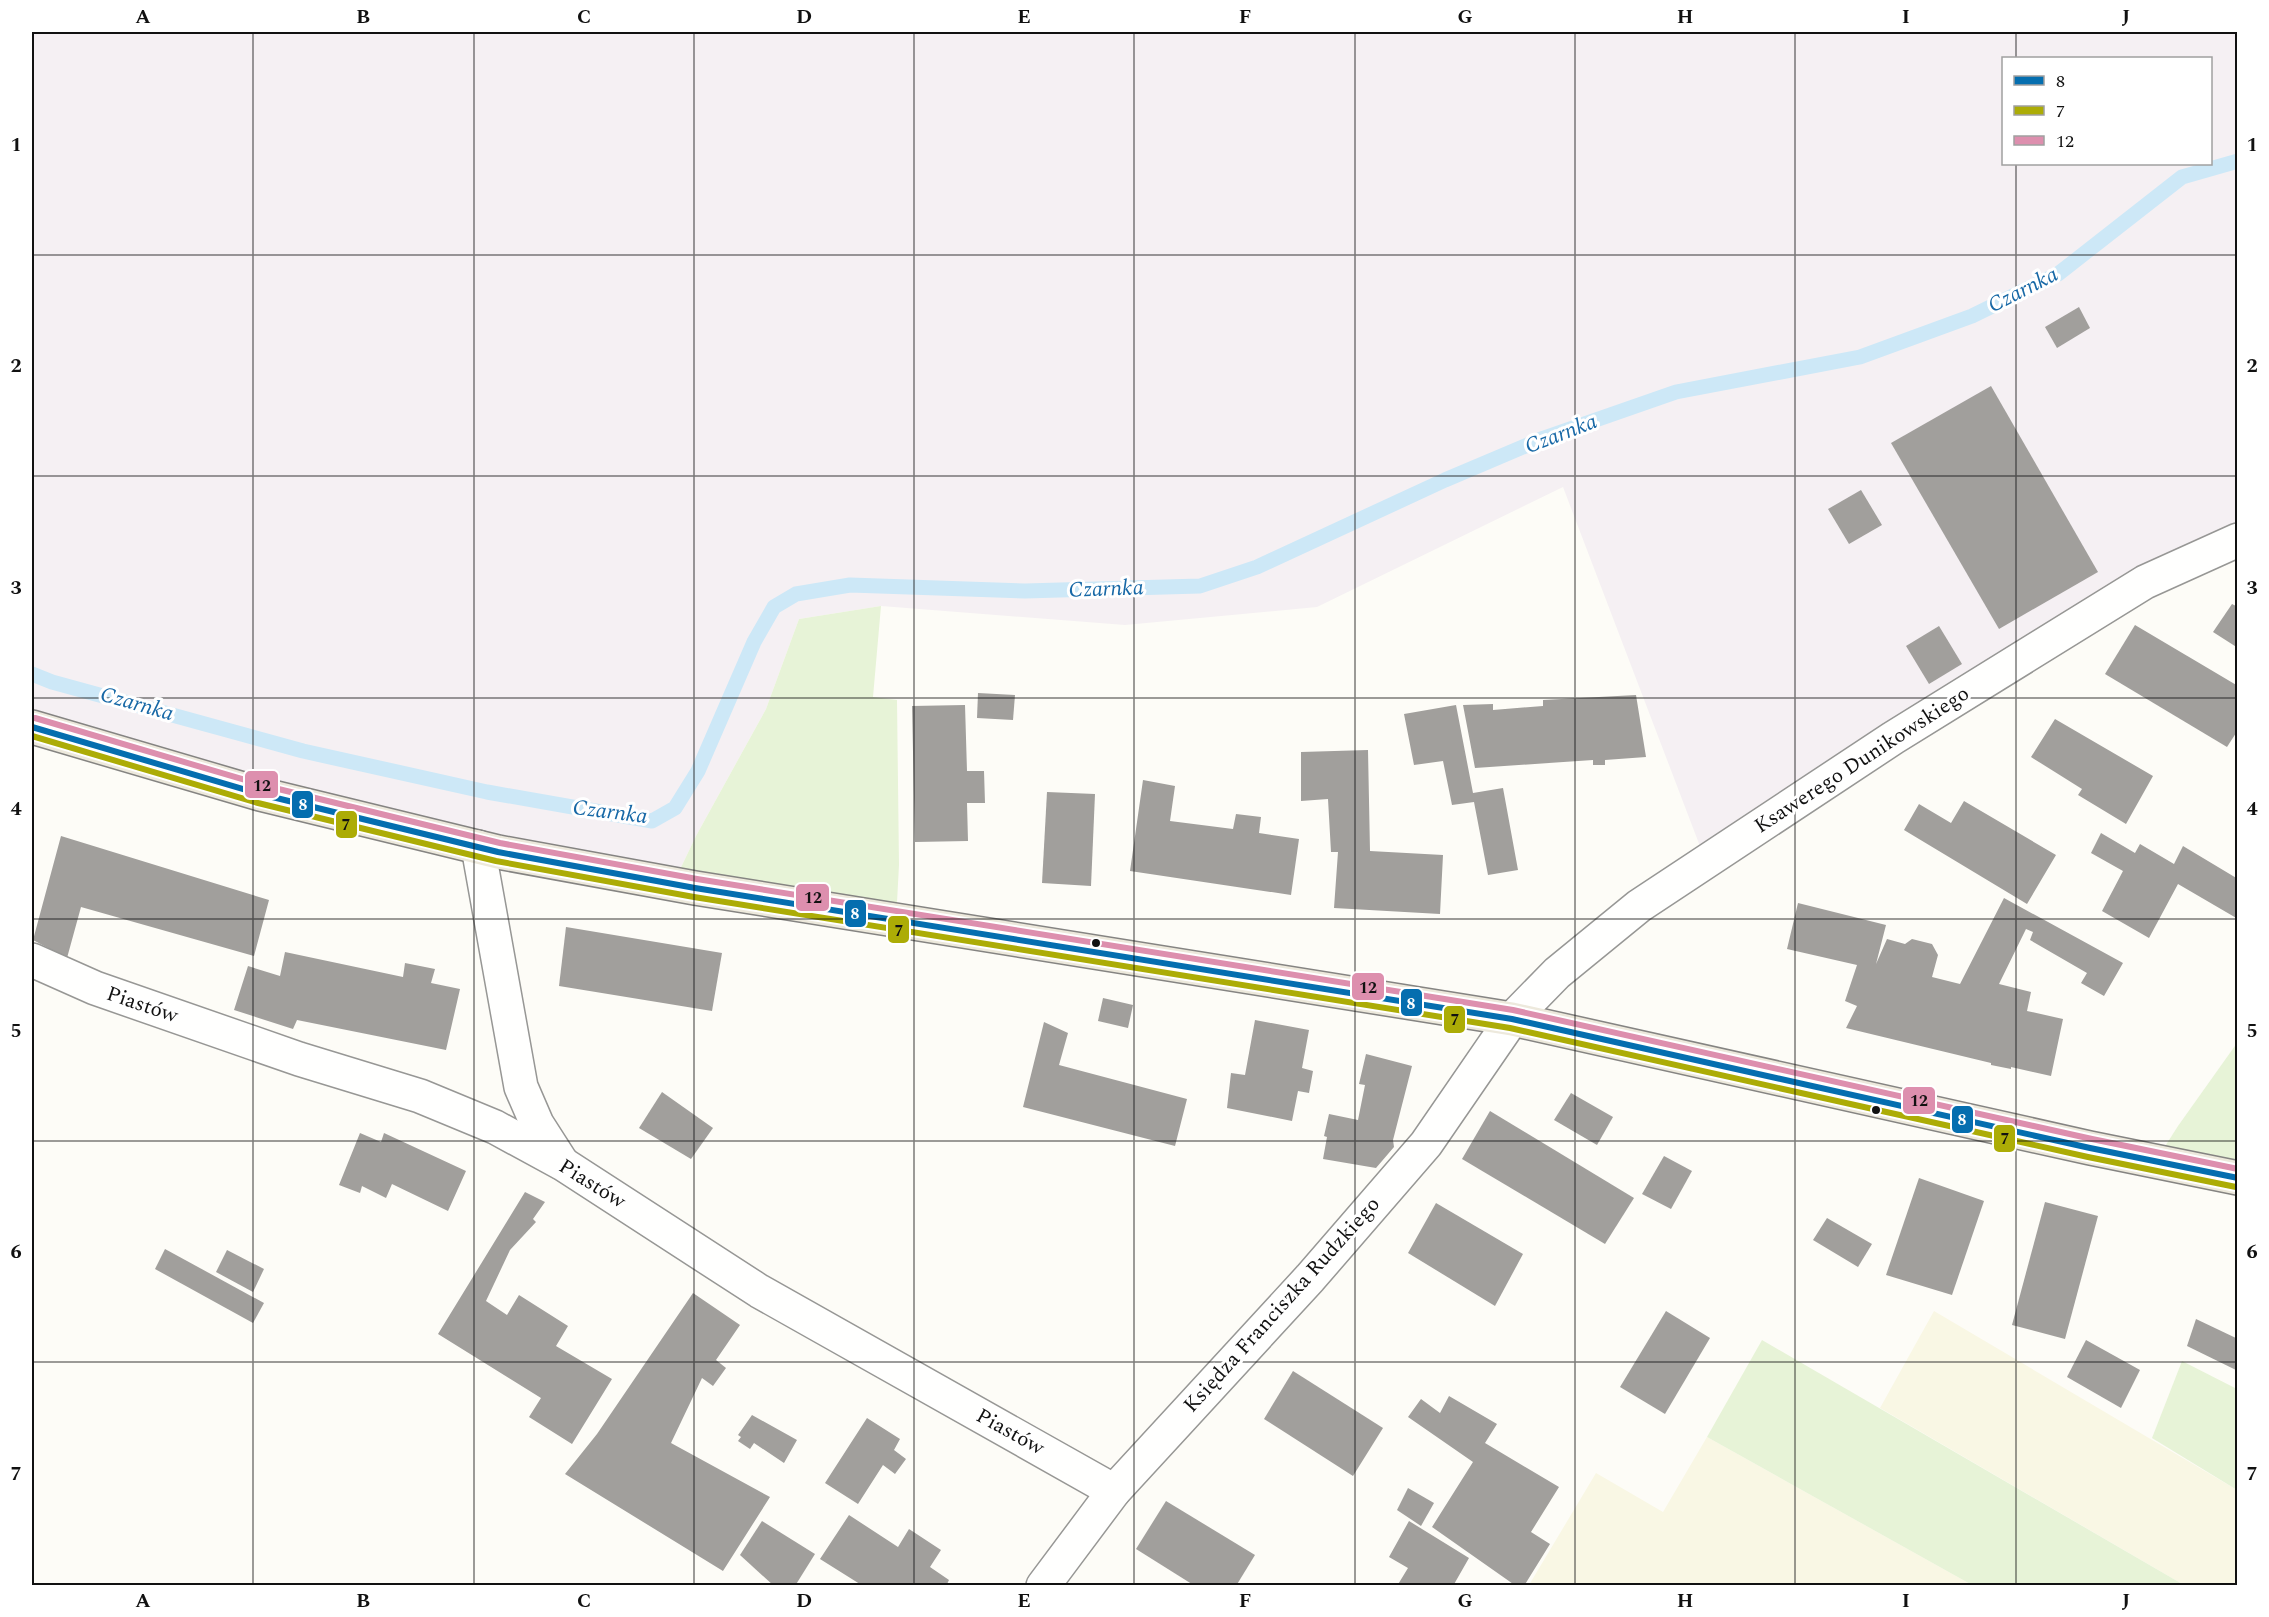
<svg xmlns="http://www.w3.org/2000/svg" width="2269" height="1617" font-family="Spectral,serif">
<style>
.industrial{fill:#f5f0f3;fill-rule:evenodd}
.farmland{fill:#f9f7e4}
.green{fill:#e7f3d7}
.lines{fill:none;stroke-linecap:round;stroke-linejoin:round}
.stream{stroke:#cde8f7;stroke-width:15}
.building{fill:#a19f9c}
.minor-casing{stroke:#979795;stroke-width:36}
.major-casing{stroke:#858482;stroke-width:36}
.minor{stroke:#fffffe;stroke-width:33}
.major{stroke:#ede9dc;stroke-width:33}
.bus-1-casing{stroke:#fff;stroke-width:10}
.bus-2-casing{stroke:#fff;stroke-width:10}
.bus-3-casing{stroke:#fff;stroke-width:10}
.bus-1{stroke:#056eaf;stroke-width:6}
.bus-2{stroke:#acac06;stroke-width:6}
.bus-3{stroke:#dd8fae;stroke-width:6}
.grid{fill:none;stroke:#111;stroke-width:1.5;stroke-opacity:0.55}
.bus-dot{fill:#111;stroke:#fff;stroke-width:2}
.labels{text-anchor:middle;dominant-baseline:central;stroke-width:6;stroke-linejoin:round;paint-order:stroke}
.street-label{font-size:21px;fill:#111;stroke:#fff}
.water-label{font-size:22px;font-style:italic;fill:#1768a6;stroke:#fff}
.line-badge{stroke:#fff;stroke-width:2}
.badge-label{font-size:16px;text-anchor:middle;font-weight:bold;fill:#fff}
.pale-badge-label{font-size:16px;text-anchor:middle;font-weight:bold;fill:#111}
.neatline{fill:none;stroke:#111;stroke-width:2}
.grid-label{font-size:20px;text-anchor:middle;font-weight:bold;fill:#111}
</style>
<rect width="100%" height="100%" fill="#fdfcf7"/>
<path class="industrial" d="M32,32H2237V540L1706,862L1563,487L1317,607L1125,625L881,606L799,619L766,709L696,836L673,884L32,727ZM2004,58H2210V164H2004Z"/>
<g class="farmland">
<path d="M1934,1311L2237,1490V1585H2184L1880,1408Z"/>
<path d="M1707,1437L1972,1585H1529L1596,1473L1663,1512Z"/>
</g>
<g class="green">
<path d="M881,606L873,697L897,700L899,865L896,921L673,884L696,836L766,709L799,619Z"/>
<path d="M2237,1043V1178L2155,1162L2178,1126Z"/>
<path d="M1762,1340L2184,1585H1972L1707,1437Z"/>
<path d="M2182,1361L2237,1389V1490L2152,1438Z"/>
</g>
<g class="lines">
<path class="stream" d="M32,674L52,682L303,751L487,792L652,821L675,808L698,771L754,642L774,607L796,594L850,585L1025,591L1200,586L1257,567L1445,480L1544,438L1676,392L1860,357L1972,316L2058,274L2182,177L2238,161"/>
</g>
<g class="building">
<path d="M2079,307L2090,328L2057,348L2045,327Z"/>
<path d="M1991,386L2098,572L1999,629L1891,443Z"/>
<path d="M1861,490L1882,525L1849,544L1828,509Z"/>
<path d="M2232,604L2238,607V648L2213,632Z"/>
<path d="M2135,625L2238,686V730L2227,747L2105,674Z"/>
<path d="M1939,626L1962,664L1929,684L1906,646Z"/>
<path d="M978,693L1015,695L1013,720L977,718Z"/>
<path d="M1636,695L1646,757L1605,760V765H1593V760L1475,768L1463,705L1493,704V710L1543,706V700Z"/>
<path d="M965,705L967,771H984L985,803H967L968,841L915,842L912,706Z"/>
<path d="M1456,705L1473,793L1503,788L1518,870L1488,875L1474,802L1452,805L1443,761L1414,765L1404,714Z"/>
<path d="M2055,719L2153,776L2126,824L2078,795L2082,789L2031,757Z"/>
<path d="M1368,750L1370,851L1443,855L1440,914L1334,908L1338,852H1331L1328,799L1301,801V752Z"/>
<path d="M1143,780L1175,786L1170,821L1233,829L1236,814L1261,817L1259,833L1299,839L1291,895L1130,871Z"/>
<path d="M1047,792L1095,794L1091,886L1042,883Z"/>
<path d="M1964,801L2056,855L2027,904L1904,830L1919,804L1951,823Z"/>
<path d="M2101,833L2135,853L2140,844L2174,864L2183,846L2238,879V919L2178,884L2149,938L2102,911L2123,871L2091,853Z"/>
<path d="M61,836L269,900L254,956L81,907L67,958L33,940Z"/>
<path d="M2004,898L2123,963L2104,996L2081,983L2087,973L2030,940L2033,932L2026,929L1999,984L2031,992L2027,1011L2063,1019L2051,1076L2011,1067V1069L1991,1065V1063L1846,1028L1857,1006L1845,1001L1857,965L1787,949L1798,903L1886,925L1876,964L1887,939L1905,944L1912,939L1932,944L1938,955L1932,977L1960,984Z"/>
<path d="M566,927L722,953L712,1011L559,986Z"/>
<path d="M285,952L403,977L405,963L435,969L431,983L460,989L446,1050L297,1020L293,1029L234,1010L248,966L280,976Z"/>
<path d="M1103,998L1133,1005L1128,1028L1098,1021Z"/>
<path d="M1255,1020L1309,1030L1302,1068L1313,1071L1309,1093L1298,1091L1292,1121L1227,1108L1231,1073L1245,1075Z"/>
<path d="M1044,1022L1068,1033L1059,1065L1187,1099L1175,1146L1023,1107Z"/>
<path d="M1366,1054L1412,1066L1393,1140L1394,1147L1376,1168L1323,1159L1327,1137L1324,1136L1329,1114L1358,1120L1365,1085L1359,1084Z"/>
<path d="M662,1092L713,1128L691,1159L639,1128Z"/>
<path d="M1571,1093L1613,1117L1597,1145L1554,1120Z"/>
<path d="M1490,1111L1634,1198L1605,1244L1462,1159Z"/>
<path d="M360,1133L381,1142L384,1133L466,1171L448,1211L392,1184L386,1198L362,1186L360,1193L339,1185Z"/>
<path d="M1664,1156L1692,1171L1671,1209L1642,1194Z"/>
<path d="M1919,1178L1984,1201L1952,1295L1886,1275Z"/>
<path d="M525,1192L545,1202L533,1219L536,1222L510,1250L486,1301L507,1315L519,1295L568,1326L556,1346L612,1379L572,1444L529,1417L541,1398L438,1334Z"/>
<path d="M2045,1202L2098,1216L2065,1339L2012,1325Z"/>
<path d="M1436,1203L1523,1254L1495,1306L1408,1253Z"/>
<path d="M1827,1218L1872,1244L1858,1267L1813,1240Z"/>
<path d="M165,1249L264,1303L253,1323L155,1269Z"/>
<path d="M227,1250L264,1269L253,1292L216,1272Z"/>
<path d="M693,1293L740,1325L716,1360L726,1368L713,1386L702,1378L671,1443L770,1497L723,1571L565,1474L597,1434Z"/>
<path d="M1666,1311L1710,1338L1665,1414L1620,1387Z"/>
<path d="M2196,1319L2238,1339V1371L2187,1346Z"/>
<path d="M2086,1340L2140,1370L2121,1408L2067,1377Z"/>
<path d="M1293,1371L1383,1428L1353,1476L1264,1419Z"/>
<path d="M1449,1396L1497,1424L1485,1443L1559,1487L1531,1532L1550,1544L1524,1586H1516L1432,1527L1473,1462L1408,1417L1421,1399L1440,1413Z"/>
<path d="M752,1415L797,1440L784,1463L754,1443L750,1449L738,1441L741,1437L738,1435Z"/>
<path d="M867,1418L900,1439L894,1450L906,1459L895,1474L883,1465L858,1504L825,1483Z"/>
<path d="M1408,1488L1434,1503L1421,1526L1397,1510Z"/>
<path d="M1166,1501L1255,1555L1236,1586H1195L1136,1549Z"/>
<path d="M849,1515L898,1547L909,1529L941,1550L930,1567L949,1580L946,1586H863L820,1559Z"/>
<path d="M762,1521L815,1554L795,1586H774L740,1555Z"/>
<path d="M1409,1521L1469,1558L1453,1586H1397L1408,1568L1389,1557Z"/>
</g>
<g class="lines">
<g class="minor-casing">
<g id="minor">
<path d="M478,847L521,1087L537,1124L562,1163"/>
<path d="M32,960L95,988L299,1059L420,1096L495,1127L563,1164L759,1291L1114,1491"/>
<path d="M1043,1586L1114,1491L1310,1278L1426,1144L1512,1019L1557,973L1639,906L1893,738L2145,582L2238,540"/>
</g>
</g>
<g class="major-casing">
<path id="major" d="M32,727L260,794L498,852L695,888L1512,1019L2090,1148L2238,1178"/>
</g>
<use href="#minor" class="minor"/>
<use href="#major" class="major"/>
<g class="bus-1-casing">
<path id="bus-1" d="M32,727L260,794L498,852L695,888L1512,1019L2090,1148L2238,1178"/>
</g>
<g class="bus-2-casing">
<path id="bus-2" d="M32,736L258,803L496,861L694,897L1510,1028L2088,1157L2236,1187"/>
</g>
<g class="bus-3-casing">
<path id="bus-3" d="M35,718L262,785L500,843L697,879L1513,1010L2092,1139L2238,1169"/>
</g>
<use href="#bus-1" class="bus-1"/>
<use href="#bus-2" class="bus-2"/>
<use href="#bus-3" class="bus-3"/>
</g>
<path class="grid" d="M253,32V1586M474,32V1586M694,32V1586M914,32V1586M1134,32V1586M1355,32V1586M1575,32V1586M1795,32V1586M2016,32V58M2016,164V1586M32,255H2238M32,476H2238M32,698H2238M32,919H2238M32,1141H2238M32,1362H2238"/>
<g class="bus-dot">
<circle cx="1096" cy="943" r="5"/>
<circle cx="1876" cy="1110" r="5"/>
</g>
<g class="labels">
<g class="street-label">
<text transform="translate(1862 760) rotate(-33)">Ksawerego Dunikowskiego</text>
<text transform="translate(142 1005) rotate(19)">Piastów</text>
<text transform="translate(592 1184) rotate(32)">Piastów</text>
<text transform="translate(1282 1305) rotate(-48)">Księdza Franciszka Rudzkiego</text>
<text transform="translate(1010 1432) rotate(29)">Piastów</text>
</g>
<g class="water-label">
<text transform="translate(2023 290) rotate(-27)">Czarnka</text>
<text transform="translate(1561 434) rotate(-21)">Czarnka</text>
<text transform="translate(1106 589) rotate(-2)">Czarnka</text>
<text transform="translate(137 704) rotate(16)">Czarnka</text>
<text transform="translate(610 812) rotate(7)">Czarnka</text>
</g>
</g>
<g class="line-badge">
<rect x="244" y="770" width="35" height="29" rx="6" fill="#dd8fae"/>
<rect x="291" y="790" width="23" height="29" rx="6" fill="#056eaf"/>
<rect x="335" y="810" width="23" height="29" rx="6" fill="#acac06"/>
<rect x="795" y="883" width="35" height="29" rx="6" fill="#dd8fae"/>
<rect x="844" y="899" width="23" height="29" rx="6" fill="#056eaf"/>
<rect x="887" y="915" width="23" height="29" rx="6" fill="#acac06"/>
<rect x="1351" y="972" width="34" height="29" rx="6" fill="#dd8fae"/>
<rect x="1400" y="988" width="23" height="29" rx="6" fill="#056eaf"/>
<rect x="1443" y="1005" width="23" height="29" rx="6" fill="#acac06"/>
<rect x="1902" y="1086" width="34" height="29" rx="6" fill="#dd8fae"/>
<rect x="1951" y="1105" width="23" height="29" rx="6" fill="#056eaf"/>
<rect x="1993" y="1124" width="23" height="29" rx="6" fill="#acac06"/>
</g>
<g class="badge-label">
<text x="303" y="810">8</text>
<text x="855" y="919">8</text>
<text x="1411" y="1009">8</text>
<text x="1962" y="1125">8</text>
</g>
<g class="pale-badge-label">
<text x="262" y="791">12</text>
<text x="346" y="830">7</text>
<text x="813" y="903">12</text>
<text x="899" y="936">7</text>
<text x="1368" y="993">12</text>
<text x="1455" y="1025">7</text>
<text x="1919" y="1106">12</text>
<text x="2005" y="1144">7</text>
</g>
<rect width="2269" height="1617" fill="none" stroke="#ffffff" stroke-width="66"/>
<rect x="2002" y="57" width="210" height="108" fill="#ffffff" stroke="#a0a0a0" stroke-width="1.5"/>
<rect x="2014" y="76" width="30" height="9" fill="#056eaf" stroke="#a0a0a0" stroke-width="1.5"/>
<text x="2056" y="87" font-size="18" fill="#111111">8</text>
<rect x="2014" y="106" width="30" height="9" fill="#acac06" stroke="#a0a0a0" stroke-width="1.5"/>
<text x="2056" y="117" font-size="18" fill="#111111">7</text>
<rect x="2014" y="136" width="30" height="9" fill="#dd8fae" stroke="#a0a0a0" stroke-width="1.5"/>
<text x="2056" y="147" font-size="18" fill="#111111">12</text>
<rect x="33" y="33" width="2203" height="1551" class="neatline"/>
<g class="grid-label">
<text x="143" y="23">A</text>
<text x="363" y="23">B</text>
<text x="584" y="23">C</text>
<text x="804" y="23">D</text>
<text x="1024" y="23">E</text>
<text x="1245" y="23">F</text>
<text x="1465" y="23">G</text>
<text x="1685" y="23">H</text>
<text x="1906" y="23">I</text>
<text x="2126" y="23">J</text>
<text x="16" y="151">1</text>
<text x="2252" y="151">1</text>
<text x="16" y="372">2</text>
<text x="2252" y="372">2</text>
<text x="16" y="594">3</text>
<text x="2252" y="594">3</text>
<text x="16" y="815">4</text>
<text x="2252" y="815">4</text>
<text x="16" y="1037">5</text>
<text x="2252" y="1037">5</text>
<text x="16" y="1258">6</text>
<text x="2252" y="1258">6</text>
<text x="16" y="1480">7</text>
<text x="2252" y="1480">7</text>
<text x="143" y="1607">A</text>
<text x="363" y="1607">B</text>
<text x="584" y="1607">C</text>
<text x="804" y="1607">D</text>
<text x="1024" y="1607">E</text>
<text x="1245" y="1607">F</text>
<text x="1465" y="1607">G</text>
<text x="1685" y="1607">H</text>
<text x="1906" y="1607">I</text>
<text x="2126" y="1607">J</text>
</g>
</svg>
